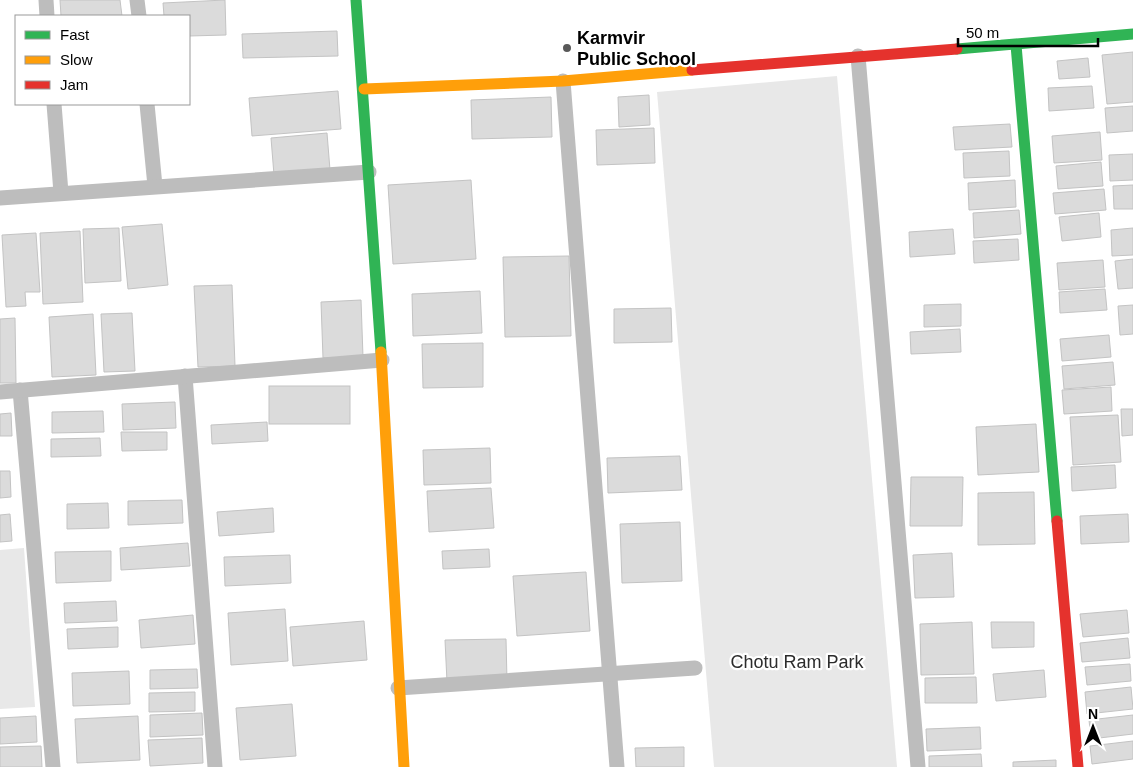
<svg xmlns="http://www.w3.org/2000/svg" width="1133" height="767" font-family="Arial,sans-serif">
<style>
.green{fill:#e8e8e8}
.building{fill:#dbdbdb;stroke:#c3c3c3}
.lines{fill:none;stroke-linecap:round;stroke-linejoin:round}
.street{stroke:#bdbdbd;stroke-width:15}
.fast{stroke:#30b455;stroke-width:11}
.slow{stroke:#ff9f0a;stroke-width:11}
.jam{stroke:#e5322d;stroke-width:11}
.poi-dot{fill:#595959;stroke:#fff;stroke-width:2}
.labels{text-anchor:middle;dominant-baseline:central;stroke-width:4.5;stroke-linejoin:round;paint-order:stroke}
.poi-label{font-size:18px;font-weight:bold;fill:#000;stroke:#fff;text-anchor:start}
.park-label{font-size:18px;fill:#2c2c2c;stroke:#fff}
</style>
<rect width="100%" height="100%" fill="#fff"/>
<g class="green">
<path d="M837,76L897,767H714L657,92Z"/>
<path d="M24,548L35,707L0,709V550Z"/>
</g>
<g class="building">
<path d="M60,0H120L122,16H61Z"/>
<path d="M225,0L226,35L189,36V16H164L163,3Z"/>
<path d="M337,31L338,56L243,58L242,34Z"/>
<path d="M1133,52V102L1107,104L1102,55Z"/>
<path d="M1088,58L1090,77L1059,79L1057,61Z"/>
<path d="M1092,86L1094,108L1049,111L1048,88Z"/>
<path d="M338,91L341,129L252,136L249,98Z"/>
<path d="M649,95L650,125L619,127L618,97Z"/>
<path d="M551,97L552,137L472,139L471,100Z"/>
<path d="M1133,106V131L1107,133L1105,108Z"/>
<path d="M1010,124L1012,147L955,150L953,127Z"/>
<path d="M654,128L655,163L597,165L596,130Z"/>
<path d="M1100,132L1102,160L1054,163L1052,136Z"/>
<path d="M327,133L330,170L274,175L271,138Z"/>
<path d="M1009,151L1010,176L964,178L963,153Z"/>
<path d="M1133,154V180L1110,181L1109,155Z"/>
<path d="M1101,162L1103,186L1058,189L1056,166Z"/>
<path d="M471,180L476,259L393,264L388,185Z"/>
<path d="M1015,180L1016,207L969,210L968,183Z"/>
<path d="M1133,185V209H1114L1113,186Z"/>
<path d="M1104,189L1106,210L1055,214L1053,193Z"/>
<path d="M1019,210L1021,234L974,238L973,213Z"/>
<path d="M1099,213L1101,237L1062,241L1059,217Z"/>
<path d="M162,224L168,285L128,289L122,227Z"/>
<path d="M119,228L121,281L85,283L83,229Z"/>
<path d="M1133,228V255L1112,256L1111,230Z"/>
<path d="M953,229L955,254L910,257L909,232Z"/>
<path d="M80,231L83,302L43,304L40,233Z"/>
<path d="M36,233L40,292H25L26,306L6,307L2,235Z"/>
<path d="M1018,239L1019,260L974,263L973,241Z"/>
<path d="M569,256L571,336L505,337L503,257Z"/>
<path d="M1133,259V288L1118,289L1115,261Z"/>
<path d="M1103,260L1105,287L1059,290L1057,263Z"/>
<path d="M232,285L235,366L198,367L194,286Z"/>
<path d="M1105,289L1107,310L1060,313L1059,292Z"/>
<path d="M480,291L482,333L413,336L412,294Z"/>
<path d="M361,300L363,357L323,358L321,302Z"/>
<path d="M961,304V326L924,327V305Z"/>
<path d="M1133,305V334L1120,335L1118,306Z"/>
<path d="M671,308L672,342L614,343V309Z"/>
<path d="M132,313L135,371L104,372L101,314Z"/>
<path d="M93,314L96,375L52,377L49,317Z"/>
<path d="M15,318L16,383H0V319Z"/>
<path d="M960,329L961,352L911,354L910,332Z"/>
<path d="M1109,335L1111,357L1062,361L1060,339Z"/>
<path d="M483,343V387L423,388L422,344Z"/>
<path d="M1113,362L1115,385L1064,389L1062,366Z"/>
<rect x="269" y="386" width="81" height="38"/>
<path d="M1111,387L1112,411L1064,414L1062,390Z"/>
<path d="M175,402L176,428L123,430L122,404Z"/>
<path d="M1121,409H1133V435L1122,436Z"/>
<path d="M103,411L104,432L52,433V412Z"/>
<path d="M11,413L12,436H0V414Z"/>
<path d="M1118,415L1121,462L1073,465L1070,417Z"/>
<path d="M267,422L268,441L212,444L211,425Z"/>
<path d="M1036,424L1039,472L978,475L976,427Z"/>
<path d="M121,432H167V450L122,451Z"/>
<path d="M100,438L101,456L51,457V439Z"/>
<path d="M490,448L491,483L424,485L423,450Z"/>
<path d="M680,456L682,490L608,493L607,458Z"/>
<path d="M1115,465L1116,488L1072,491L1071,467Z"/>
<path d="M0,471H10L11,497L0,498Z"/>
<path d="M911,477H963L962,526H910Z"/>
<path d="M491,488L494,528L429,532L427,491Z"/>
<path d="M1034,492L1035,544L978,545V493Z"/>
<path d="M182,500L183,523L128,525V501Z"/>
<path d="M108,503L109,528L67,529V504Z"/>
<path d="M273,508L274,532L219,536L217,512Z"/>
<path d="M10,514L12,541L0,542V515Z"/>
<path d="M1128,514L1129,542L1081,544L1080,516Z"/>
<path d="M680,522L682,581L622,583L620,524Z"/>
<path d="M188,543L190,566L121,570L120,548Z"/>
<path d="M489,549L490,567L443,569L442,551Z"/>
<path d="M111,551V581L56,583L55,552Z"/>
<path d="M952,553L954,597L915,598L913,555Z"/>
<path d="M290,555L291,583L225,586L224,557Z"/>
<path d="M586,572L590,631L517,636L513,576Z"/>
<path d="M116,601L117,621L65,623L64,603Z"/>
<path d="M285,609L288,661L231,665L228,613Z"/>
<path d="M1127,610L1129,633L1083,637L1080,614Z"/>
<path d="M193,615L195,644L141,648L139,620Z"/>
<path d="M364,621L367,660L293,666L290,627Z"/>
<path d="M972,622L974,674L921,675L920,624Z"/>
<path d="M991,622H1034V647L992,648Z"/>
<path d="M118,627V647L68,649L67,629Z"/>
<path d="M1128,638L1130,658L1082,662L1080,643Z"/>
<path d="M506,639L507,681L447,682L445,640Z"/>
<path d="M1130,664L1131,681L1087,685L1085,667Z"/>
<path d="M197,669L198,688L150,689V670Z"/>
<path d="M1044,670L1046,697L996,701L993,674Z"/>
<path d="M129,671L130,704L73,706L72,673Z"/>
<path d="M976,677L977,703H925V678Z"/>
<path d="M1131,687L1133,709L1087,714L1085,692Z"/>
<path d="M195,692V711L149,712V693Z"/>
<path d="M292,704L296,756L240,760L236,708Z"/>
<path d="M202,713L203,735L150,737V715Z"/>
<path d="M1133,715V734L1091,739L1089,720Z"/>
<path d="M36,716L37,742L0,744V718Z"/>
<path d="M138,716L140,760L77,763L75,719Z"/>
<path d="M980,727L981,749L927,751L926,729Z"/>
<path d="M202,738L203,763L150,766L148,740Z"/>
<path d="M1133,741V759L1092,764L1090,746Z"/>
<path d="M41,746L42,767H0V747Z"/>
<path d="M684,747V767H636L635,748Z"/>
<path d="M981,754L982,767H929V756Z"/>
<path d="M1056,760V767H1013V762Z"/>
</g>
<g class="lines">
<g class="street">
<path d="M46,0L47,16"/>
<path d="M137,0L139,16"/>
<path d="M858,56L918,767"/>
<path d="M563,81L617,767"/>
<path d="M54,104L61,193"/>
<path d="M147,104L155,186"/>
<path d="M0,198L369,172"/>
<path d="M185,376L215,767"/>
<path d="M20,390L53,767"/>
<path d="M0,392L382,360"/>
<path d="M398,688L695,668"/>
</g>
<g class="fast">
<path d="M356,0L381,352"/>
<path d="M1016,45L1057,521"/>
<path d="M957,49L1133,34"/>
</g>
<g class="slow">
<path d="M364,89L563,81L692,70"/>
<path d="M381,352L404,767"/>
</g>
<g class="jam">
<path d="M692,70L957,49"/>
<path d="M1057,521L1078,767"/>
</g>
</g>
<circle class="poi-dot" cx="567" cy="48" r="5"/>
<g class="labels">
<g class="poi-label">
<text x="577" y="38">Karmvir<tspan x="577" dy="21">Public School</tspan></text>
</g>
<g class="park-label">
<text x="797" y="662">Chotu Ram Park</text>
</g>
</g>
<rect x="15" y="15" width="175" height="90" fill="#ffffff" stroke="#999999"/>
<rect x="25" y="31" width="25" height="8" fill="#30b455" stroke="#999999"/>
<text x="60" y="40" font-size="15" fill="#000000">Fast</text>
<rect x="25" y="56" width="25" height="8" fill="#ff9f0a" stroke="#999999"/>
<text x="60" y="65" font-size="15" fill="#000000">Slow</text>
<rect x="25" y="81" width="25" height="8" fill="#e5322d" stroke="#999999"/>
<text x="60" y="90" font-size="15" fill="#000000">Jam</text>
<g transform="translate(1093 727)" stroke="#ffffff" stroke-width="4" paint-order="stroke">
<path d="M0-4L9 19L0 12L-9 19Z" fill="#000000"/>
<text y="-8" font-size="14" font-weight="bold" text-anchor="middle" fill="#000000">N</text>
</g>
<path d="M958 38v8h140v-8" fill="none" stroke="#000000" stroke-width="2.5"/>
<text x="966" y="38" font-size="15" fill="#000000" stroke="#ffffff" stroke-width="4" paint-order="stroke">50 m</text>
</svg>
